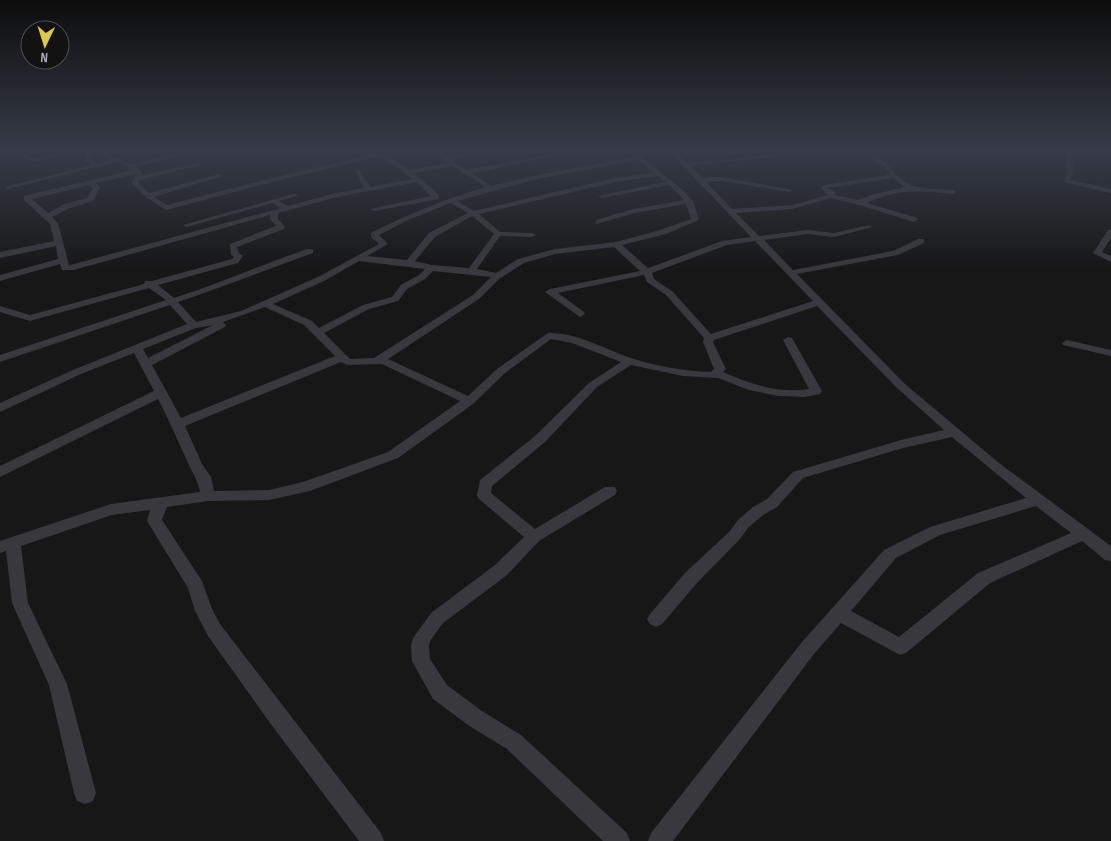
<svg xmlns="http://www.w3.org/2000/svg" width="1111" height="841" font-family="'Sofia Sans Condensed',sans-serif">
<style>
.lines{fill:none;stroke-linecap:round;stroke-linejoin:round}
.minor{fill:#38383d;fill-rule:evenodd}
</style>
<rect width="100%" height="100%" fill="#171718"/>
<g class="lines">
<g class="minor">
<path d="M9,151C19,150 26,158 36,158C49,157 62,149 75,151L33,162Z"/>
<path d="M87,151H93L91,160L99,163L110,160L99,155V153L118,151L107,154L131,164L190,151H199L136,167L141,170L143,175L198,163L201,165L140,180L138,182L149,193L219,174L222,176L154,197L167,205L272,178L388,151L392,152L387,154L409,170L449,163L431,151H437L446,156L494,151L491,153L451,159L467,170L569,151H579L472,173L491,186L537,175L635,157L628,151H634L684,191L693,201L699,220L666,234L622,245L648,268L722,241L751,237L669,151H675L687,163L814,151L811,153L691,166L702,178L722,177L793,190L790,192L722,181L706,182L732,209L792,205L828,195L821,188L823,185L890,175L886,168L861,151C883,148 894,181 914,186C926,189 941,189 953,190L956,192L953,194C921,191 897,188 867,203L917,218L918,220L914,222L856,204L831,198L792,209L736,213L759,236L807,230L834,233L869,225L873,227L834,237L807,234L764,240L793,270L893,251L918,239H924V243L898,255L797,274L905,384L999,463L1111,546V561L1105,560L1082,541L990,583L906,653L900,655L841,623L814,654L673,841H648L651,833L802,642L884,550L930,527L1026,498L952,437L903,448L803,478L777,507L763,515L748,528L739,540L697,583L662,624L656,627L650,624L647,619L650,614L685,573L729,532L738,520L753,507L767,499L793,472L901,440L944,430L897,388L817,306L714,340L713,342L726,369L723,372C750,384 779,394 809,389L783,340L788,337L792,338L822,391L820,394L804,397L778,396L749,390L718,378L683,376L631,365L597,387L545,442L492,486L491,493L535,529L605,487H615L617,491L615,495L539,541L507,575L443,623L430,641L429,646L430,659L447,685L482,711L521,735L627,833L630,841H603L507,749L468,725L433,699L412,661L411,646L413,638L431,613L495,565L524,537L479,499L477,495L480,480L535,436L589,383L621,362L572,343L551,339L505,373L473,404L398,458L310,491L269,500L208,501L167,507L162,520L202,581L212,609L220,624L381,833L384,841H359L270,723L208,636L195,611L188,588L147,521L150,510L112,515L21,546L28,603L67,684L96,793L93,801L85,804L77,801L74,793L49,685L12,603L6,551L0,553V541L111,504L200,492C198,480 193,474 188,463C178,441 169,420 158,399L0,477V466L154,391L134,353L81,374L0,412V403L73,370L187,324L170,305L0,362V355L166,300L149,288L30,321L0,312V306L30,315L144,284L145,281H152L232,259L234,257L231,255L230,244L276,226L270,219V215L74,270H62L60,264L0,281V275L58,259L56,246L0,258V252L54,241L50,224L24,200V196L133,170L117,162L8,189L5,187L92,165L85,161ZM381,156L413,179L370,187L360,171H356L363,188L336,193L288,206L279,201L299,195L293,194L183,225L187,227L272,203L281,208L74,264L69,265L58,223L52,217L70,208L93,201L100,187L96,183L136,174L137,176L134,178L132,183L146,197L166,210L276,181ZM638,160L654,173L615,178L474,211L457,201L537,179ZM453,166L485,187C445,199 408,214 371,233V237L379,244L318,277L241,311L196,322L178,302C224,287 268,269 313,253V249H307C262,265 219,283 174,298L158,285L238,263L243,256L239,253L237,247L284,229L285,227L278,219V213L337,197L417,182L431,196L370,209L374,211L439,199V195L414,173ZM658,176L665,182L598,196L602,198L669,185L684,200L634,209L596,220V224L635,213L686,204L691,219L660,230L616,242L555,249L518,259L496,273L477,269L500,236L532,237L536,235L532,233L500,232L479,214L615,182ZM893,178L905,187L875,194L858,200L835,195V192L828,188ZM89,185L93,188L87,198L64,204L48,213L32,199ZM451,203L468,213L429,233L407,260L367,256L388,244L379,235L408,220ZM472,216L494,234L469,268L432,265L415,261L435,237ZM755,241L813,301L711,334L672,291L654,279L652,273L727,245ZM614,247L640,271L550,289L545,292L580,317L585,314L584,312L558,293L644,275L647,282L666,295L704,338L703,342L714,369L711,372C683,371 655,366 628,357C602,348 576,332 548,333L497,369L468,396L388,359L479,299L499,279L524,263L555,254ZM359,261L425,269L419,275L401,285L392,297L363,305L319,328L312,321L273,304L324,281ZM433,271L491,277L473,295L374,358L350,359L324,333L369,309L398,301L407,289L425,279ZM265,307L304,325L335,356L181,418L152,365L225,327L226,325L223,322ZM213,325L148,358L143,349L196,328ZM341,362L347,365L382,364L460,401L388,452L303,482L269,490L214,491L211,477L202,464L185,426ZM1036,506L1071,533L978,573L899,637L851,611L896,558L940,535Z"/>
<path d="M252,151H260L266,153L263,155Z"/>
<path d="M332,151H341L324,156L321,154Z"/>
<path d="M1066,151H1072L1073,172L1070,180L1111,189V193L1064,182L1067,172Z"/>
<path d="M1108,230H1111V238L1102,252L1111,256V262L1093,253Z"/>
<path d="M1067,340L1111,350V356L1063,345L1062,343Z"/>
</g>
</g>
<linearGradient id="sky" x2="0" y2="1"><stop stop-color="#0d0d0d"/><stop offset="0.56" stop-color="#363c48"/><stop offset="1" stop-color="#363c48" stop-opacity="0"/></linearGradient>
<rect width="1111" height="268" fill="url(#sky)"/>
<g transform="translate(45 45) rotate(184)"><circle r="24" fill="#121213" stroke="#4f5055"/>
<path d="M0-4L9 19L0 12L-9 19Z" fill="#dfc848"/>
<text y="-8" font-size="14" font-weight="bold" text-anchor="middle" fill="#aaacb7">N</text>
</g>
</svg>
